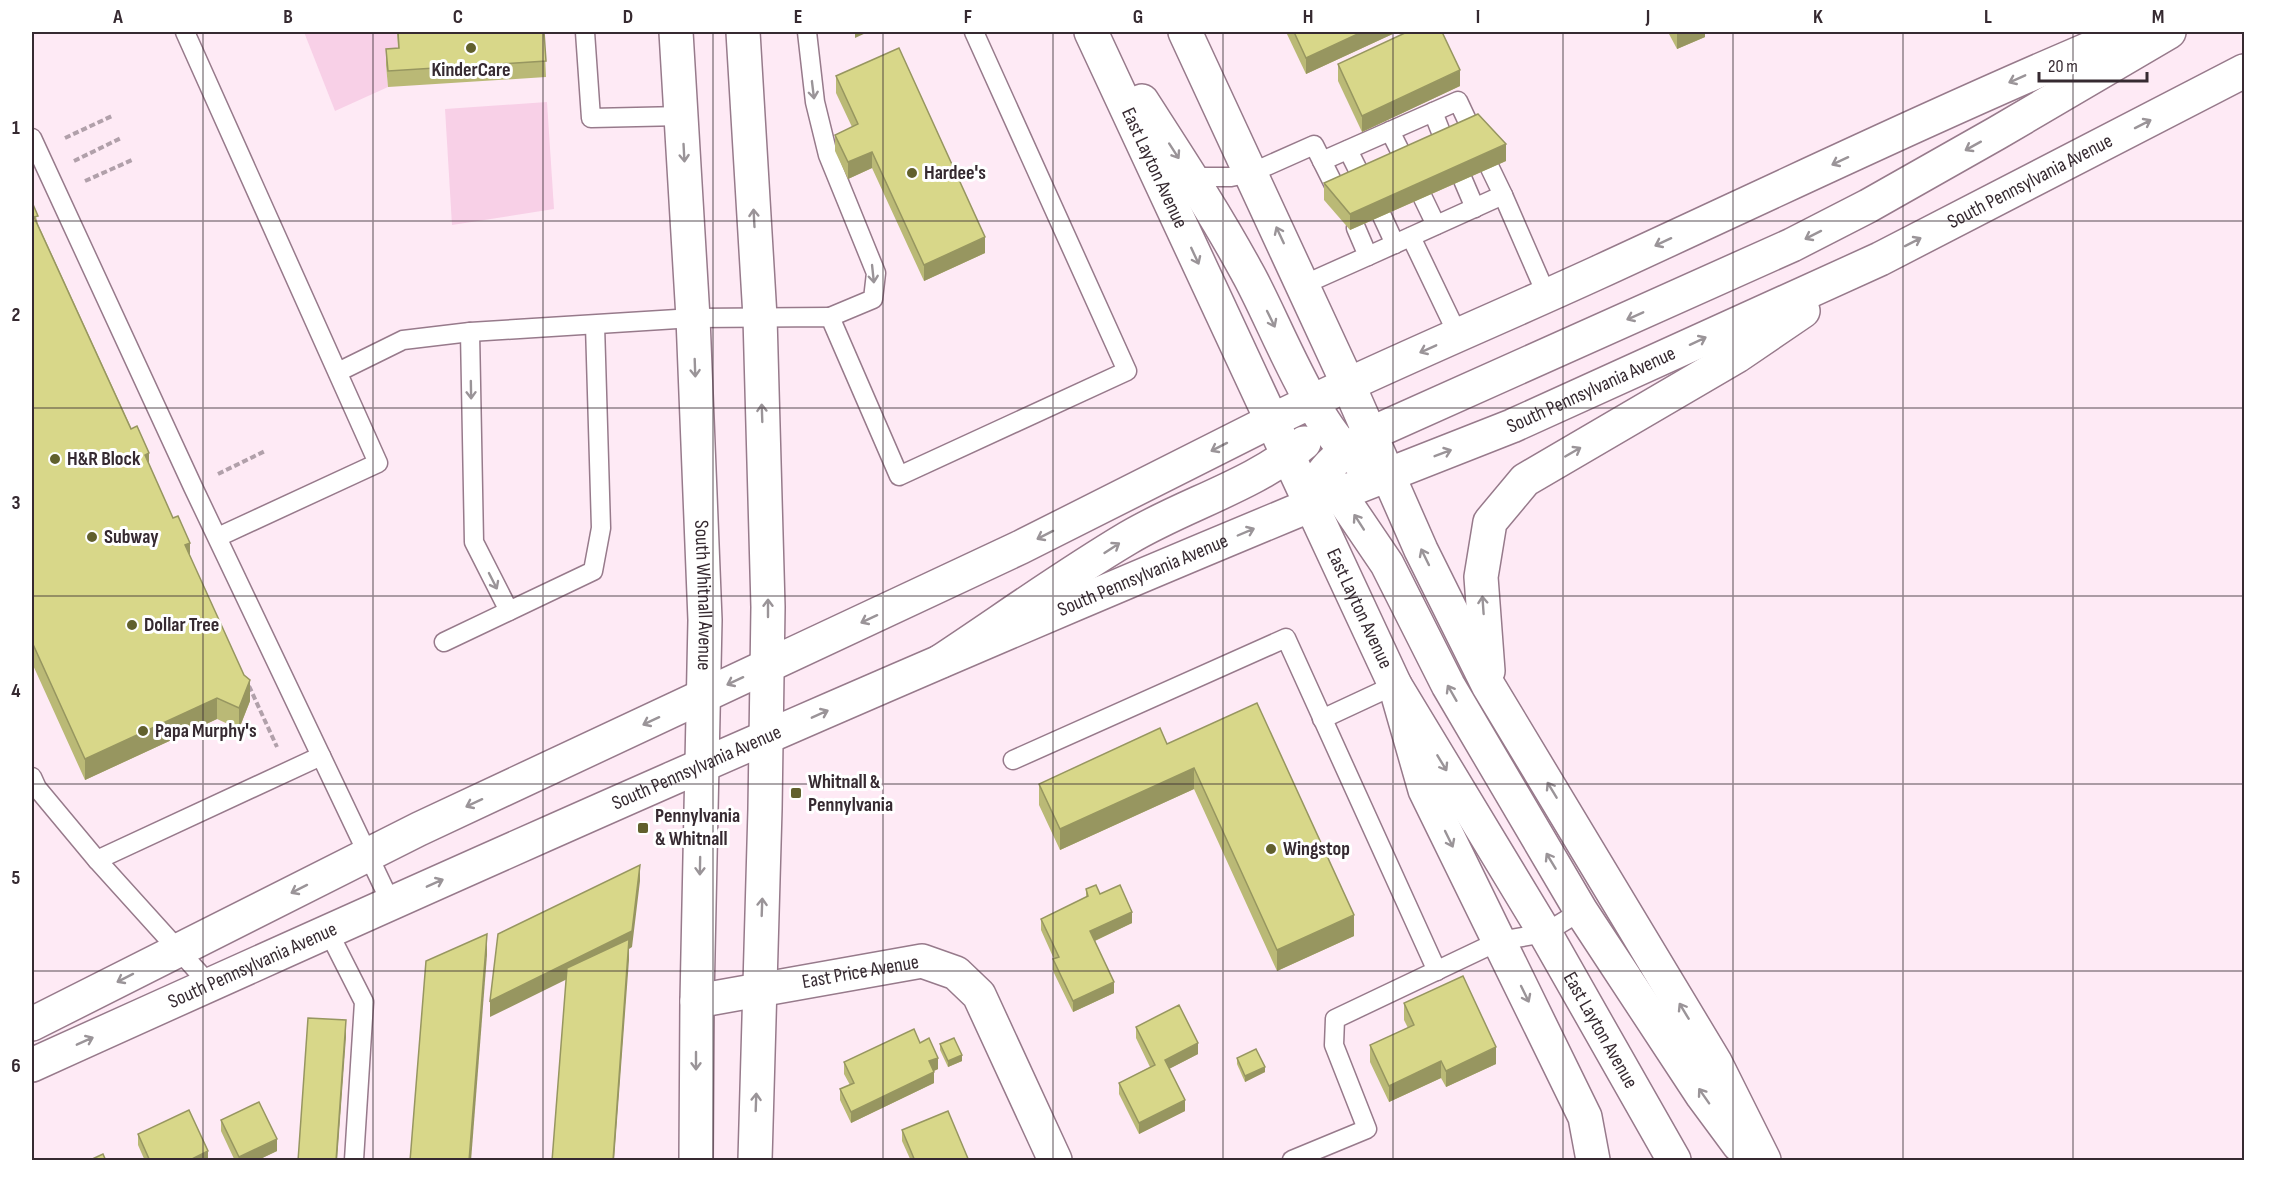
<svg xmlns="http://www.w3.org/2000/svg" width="2276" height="1192" font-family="'Sofia Sans Condensed',sans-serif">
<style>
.green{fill:#f8d0e7}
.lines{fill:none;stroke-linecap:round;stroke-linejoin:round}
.service-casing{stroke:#977a8b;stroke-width:21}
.minor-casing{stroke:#977a8b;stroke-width:36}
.tertiary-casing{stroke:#977a8b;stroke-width:36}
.secondary-casing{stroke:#977a8b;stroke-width:36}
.primary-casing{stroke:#977a8b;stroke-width:36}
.path{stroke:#b1a0aa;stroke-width:4;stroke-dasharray:6 3;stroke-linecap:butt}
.service{stroke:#fff;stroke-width:18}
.minor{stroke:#fff;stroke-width:33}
.tertiary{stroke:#fff;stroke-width:33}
.secondary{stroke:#fff;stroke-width:33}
.primary{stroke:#fff;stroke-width:33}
.wall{fill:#bab976}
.shaded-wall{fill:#979660}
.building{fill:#d8d789;stroke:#979660;stroke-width:1.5}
.oneway{stroke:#9a9498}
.grid{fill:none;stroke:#362a31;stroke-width:1.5;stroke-opacity:0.55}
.poi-dot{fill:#61602d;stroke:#fff;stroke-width:2}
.labels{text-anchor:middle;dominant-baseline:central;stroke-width:6;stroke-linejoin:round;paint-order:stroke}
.poi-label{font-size:20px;font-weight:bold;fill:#362a31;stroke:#fff;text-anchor:start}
.street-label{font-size:20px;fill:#362a31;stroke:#fff}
.neatline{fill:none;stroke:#362a31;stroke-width:2}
.grid-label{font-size:20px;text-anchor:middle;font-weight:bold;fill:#362a31}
</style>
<rect width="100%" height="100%" fill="#feeaf5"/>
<g class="green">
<path d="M304,32H397L399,64L386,65L388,87L335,111Z"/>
<path d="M547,102L554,209L452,225L445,109Z"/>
</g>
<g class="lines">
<g class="service-casing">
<g id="service">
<path d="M185,32L378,463L218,537"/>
<path d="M585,32L591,118L682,116"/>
<path d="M807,32L815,102L828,155L876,273L873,299L830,317"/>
<path d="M1433,112L1446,145"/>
<path d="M1390,131L1406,163"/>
<path d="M32,138L193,487L391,903"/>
<path d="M1348,150L1364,182"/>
<path d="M1322,161L1458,101L1473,133"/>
<path d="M1192,177H1231L1251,173L1314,145L1338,193"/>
<path d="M1463,180L1475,208"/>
<path d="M1503,195L1547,296"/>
<path d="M1423,198L1436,225"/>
<path d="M1382,216L1395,244"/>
<path d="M1411,237L1458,335"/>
<path d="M1368,256L1503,195L1490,168"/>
<path d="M1303,285L1368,256L1356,228"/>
<path d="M470,332L474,542L509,611"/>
<path d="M338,372L403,340L470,332L693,318L830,317L899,476L1127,371L974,32"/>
<path d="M444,642L593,571L601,528L595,325"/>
<path d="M1322,719L1395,685"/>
<path d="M1013,760L1286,638L1437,971"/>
<path d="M32,777L37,788L97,860L210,985"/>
<path d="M97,860L321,756"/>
<path d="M328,931L364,1002L354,1160"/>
<path d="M1292,1160L1367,1129L1334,1045L1335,1019L1499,941L1545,933L1581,911"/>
</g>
</g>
<g class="minor-casing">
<g id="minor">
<path id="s1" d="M697,1001L922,961L956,973L979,995L1055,1160"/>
</g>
</g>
<g class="tertiary-casing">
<g id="tertiary">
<path id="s2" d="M676,32L693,318L705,620L697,1001L696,1160"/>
<path d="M743,32L760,317L768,607L765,809L755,1160"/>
<path d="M32,1024L419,829L1021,547L1271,421"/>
<path id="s3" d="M32,1065C456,873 881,683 1311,505"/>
</g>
</g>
<g class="secondary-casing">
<g id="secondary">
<path id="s4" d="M1091,32L1395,685L1545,933L1674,1160"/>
<path d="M1185,32L1348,384L1421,550L1488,685L1715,1062L1764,1160"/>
<path d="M1142,101C1178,157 1215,213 1247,272C1274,319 1318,441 1364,464"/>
<path d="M1271,421C1379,368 1490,322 1599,272C1775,191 1950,107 2129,32"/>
<path d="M1328,477L1387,564L1448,685L1581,911L1702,1095L1739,1145"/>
<path id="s5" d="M1311,505L1512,426L1880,259L2244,71"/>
<path d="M1311,505C1312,472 1345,451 1370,434L1792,245L1868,206L1997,133L2169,32"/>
<path d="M941,661C1003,620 1064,576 1128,538C1185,504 1253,486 1304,443"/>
<path d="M1488,671L1481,577L1490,522L1525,480L1737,356L1803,311"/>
</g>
</g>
<g class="primary-casing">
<path id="primary" d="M1395,685L1425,790L1585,1117L1593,1160"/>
</g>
<g class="path">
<path d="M65,138L112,116"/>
<path d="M74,161L121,138"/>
<path d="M85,181L132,160"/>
<path d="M218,474L265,451"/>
<path d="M249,686L277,747"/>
</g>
<use href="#service" class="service"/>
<use href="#minor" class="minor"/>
<use href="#tertiary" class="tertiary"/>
<use href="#secondary" class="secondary"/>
<use href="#primary" class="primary"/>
</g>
<g class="wall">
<path d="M397,32H544L546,77L388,87L386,65V49L398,48Z"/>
<path d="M1286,32H1397L1306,74Z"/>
<path d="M1668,32H1705V37L1677,49Z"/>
<path d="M1338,64L1460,86L1362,132L1338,81Z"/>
<path d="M836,76L985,253L924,281L872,168L848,179L835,151V135L852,127L836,93Z"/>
<path d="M1506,161L1350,230L1324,200V183Z"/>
<path d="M32,202L38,224L190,556L250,701L239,729L217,719L85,780L32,663Z"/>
<path d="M1257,703L1354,936L1277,971L1194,789L1060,850L1039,805V784L1167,744Z"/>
<path d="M1086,889L1100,894L1132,923L1095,941L1114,993L1073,1012L1053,971V959H1054L1041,930V919L1086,897Z"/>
<path d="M1404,1003L1496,1064L1446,1087L1441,1078L1389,1102L1370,1062V1045L1408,1028L1404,1020Z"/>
<path d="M1136,1027L1198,1054L1169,1069L1185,1111L1139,1134L1119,1094V1083L1150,1067L1136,1038Z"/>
<path d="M920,1043L938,1069L934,1071V1083L851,1123L840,1100V1089L850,1085L844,1074V1062Z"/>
<path d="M940,1044L962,1061L948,1067L940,1050Z"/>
<path d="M1237,1058L1265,1072L1245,1082L1237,1064Z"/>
<path d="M221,1120L277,1151L256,1161H235L221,1131Z"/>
<path d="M902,1130L969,1161H911L902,1141Z"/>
<path d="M138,1134L208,1161H145L138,1145Z"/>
</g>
<g class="shaded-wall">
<path d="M855,32H868L855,38Z"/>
<path d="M1362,32H1397L1306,74V58Z"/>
<path d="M1677,32H1705V37L1677,49Z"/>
<path d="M1460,70V86L1362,132V116Z"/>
<path d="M1506,144V161L1350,230V214Z"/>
<path d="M872,152V168L848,179V162Z"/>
<path d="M985,237V253L924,281V265Z"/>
<path d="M149,453V474L145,455Z"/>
<path d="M190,543V564L185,545Z"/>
<path d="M250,680V701L239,729V708Z"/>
<path d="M217,698V719L85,780V759Z"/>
<path d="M1194,768V789L1060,850V829Z"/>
<path d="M640,865V881L632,947L629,949V960L614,1161H613L628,949L490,1017V1001Z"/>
<path d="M1132,912V923L1090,943V931Z"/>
<path d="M1354,915V936L1277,971V950Z"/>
<path d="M487,934V955L471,1161H469Z"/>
<path d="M1114,982V993L1073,1012V1001Z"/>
<path d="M346,1020V1037L337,1161H336Z"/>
<path d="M1198,1043V1054L1165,1071V1060Z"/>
<path d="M1496,1047V1064L1446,1087V1071Z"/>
<path d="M962,1055V1061L948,1067V1061Z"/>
<path d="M938,1058V1069L929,1073V1061Z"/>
<path d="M1441,1061V1078L1389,1102V1086Z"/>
<path d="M1265,1067V1072L1245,1082V1076Z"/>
<path d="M934,1072V1083L851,1123V1112Z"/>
<path d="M1185,1100V1111L1139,1134V1123Z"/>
<path d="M277,1139V1151L256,1161H239V1157Z"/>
<path d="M208,1151V1161H188Z"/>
</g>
<g class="building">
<path d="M398,32H544L546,61L388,71L386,49L399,48Z"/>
<path d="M1294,32H1362L1306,58Z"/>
<path d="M1407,32H1442L1460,70L1362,116L1338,64Z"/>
<path d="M899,48L985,237L924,265L872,152L848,162L835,135L858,124L836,76Z"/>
<path d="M1478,114L1506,144L1350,214L1324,183Z"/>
<path d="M32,202L38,216L34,217L131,429L137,426L149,453L145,455L173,518L178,516L190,543L185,545L244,675L250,680L239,708L217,698L85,759L32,642Z"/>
<path d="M1257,703L1354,915L1277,950L1194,768L1060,829L1039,784L1160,728L1167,744Z"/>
<path d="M640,865L632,931L490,1001L498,934Z"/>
<path d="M1096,885L1100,894L1120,885L1132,912L1090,931L1114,982L1073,1001L1053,959L1059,957L1041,919L1088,896L1086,889Z"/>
<path d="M487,934L469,1161H410L426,961Z"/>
<path d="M629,939L613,1161H552L567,968Z"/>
<path d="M1463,976L1496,1047L1446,1071L1441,1061L1389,1086L1370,1045L1414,1025L1404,1003Z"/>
<path d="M1179,1005L1198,1043L1165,1060L1185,1100L1139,1123L1119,1083L1155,1065L1136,1027Z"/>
<path d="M308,1018L346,1020L336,1161H298Z"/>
<path d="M914,1029L920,1043L929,1038L938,1058L929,1061L934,1072L851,1112L840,1089L854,1083L844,1062Z"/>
<path d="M954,1038L962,1055L948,1061L940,1044Z"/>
<path d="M1256,1049L1265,1067L1245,1076L1237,1058Z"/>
<path d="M259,1102L277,1139L239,1157L221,1120Z"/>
<path d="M189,1110L208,1151L188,1161H150L138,1134Z"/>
<path d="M948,1111L969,1161H915L902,1130Z"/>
<path d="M103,1154L106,1161H88Z"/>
</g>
<defs><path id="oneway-shaft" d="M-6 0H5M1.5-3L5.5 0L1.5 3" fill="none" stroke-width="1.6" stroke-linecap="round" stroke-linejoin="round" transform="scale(1.5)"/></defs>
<g class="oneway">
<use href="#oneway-shaft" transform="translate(2017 79) rotate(156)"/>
<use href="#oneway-shaft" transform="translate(813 90) rotate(83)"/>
<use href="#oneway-shaft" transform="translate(2143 124) rotate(-27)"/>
<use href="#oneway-shaft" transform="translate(1973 146) rotate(151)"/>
<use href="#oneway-shaft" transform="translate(1174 151) rotate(57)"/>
<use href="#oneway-shaft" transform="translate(684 153) rotate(87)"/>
<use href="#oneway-shaft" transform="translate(1840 161) rotate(155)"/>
<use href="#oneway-shaft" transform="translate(754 218) rotate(-93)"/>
<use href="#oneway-shaft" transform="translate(1280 235) rotate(-115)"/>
<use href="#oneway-shaft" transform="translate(1813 235) rotate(153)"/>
<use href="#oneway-shaft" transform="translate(1663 242) rotate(155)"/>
<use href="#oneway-shaft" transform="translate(1913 242) rotate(-27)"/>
<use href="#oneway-shaft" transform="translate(1195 256) rotate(65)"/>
<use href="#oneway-shaft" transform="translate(873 274) rotate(84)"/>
<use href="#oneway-shaft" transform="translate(1635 316) rotate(156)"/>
<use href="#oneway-shaft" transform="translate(1271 319) rotate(64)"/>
<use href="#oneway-shaft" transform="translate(1698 341) rotate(-25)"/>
<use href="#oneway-shaft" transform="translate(1428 349) rotate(156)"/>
<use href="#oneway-shaft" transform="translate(695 368) rotate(88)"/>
<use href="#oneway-shaft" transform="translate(471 390) rotate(89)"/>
<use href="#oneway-shaft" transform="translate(762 413) rotate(-92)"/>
<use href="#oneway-shaft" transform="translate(1219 447) rotate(153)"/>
<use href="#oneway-shaft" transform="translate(1573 452) rotate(-30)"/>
<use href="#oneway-shaft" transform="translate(1443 453) rotate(-21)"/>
<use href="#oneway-shaft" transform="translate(1359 522) rotate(-123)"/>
<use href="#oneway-shaft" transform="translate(1246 532) rotate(-23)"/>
<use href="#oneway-shaft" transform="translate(1045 535) rotate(153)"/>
<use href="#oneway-shaft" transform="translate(1112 548) rotate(-33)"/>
<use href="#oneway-shaft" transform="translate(1425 557) rotate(-116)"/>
<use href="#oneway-shaft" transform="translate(493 581) rotate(63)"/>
<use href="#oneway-shaft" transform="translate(1483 605) rotate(-94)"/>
<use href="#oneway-shaft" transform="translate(768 608) rotate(-90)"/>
<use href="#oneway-shaft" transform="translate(869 619) rotate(155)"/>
<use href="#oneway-shaft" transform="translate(735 681) rotate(155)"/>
<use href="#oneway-shaft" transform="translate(1452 693) rotate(-120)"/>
<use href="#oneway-shaft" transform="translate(820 714) rotate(-24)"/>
<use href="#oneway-shaft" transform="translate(651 721) rotate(155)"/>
<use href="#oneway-shaft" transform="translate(1442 763) rotate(59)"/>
<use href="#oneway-shaft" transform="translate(1552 790) rotate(-121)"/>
<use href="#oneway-shaft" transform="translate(474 803) rotate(155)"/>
<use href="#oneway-shaft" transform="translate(1449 839) rotate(64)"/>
<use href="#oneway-shaft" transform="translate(1551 861) rotate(-121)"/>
<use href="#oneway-shaft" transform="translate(700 866) rotate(91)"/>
<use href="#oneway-shaft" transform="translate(435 883) rotate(-24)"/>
<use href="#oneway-shaft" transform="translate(299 889) rotate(153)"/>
<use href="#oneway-shaft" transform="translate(762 907) rotate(-88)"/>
<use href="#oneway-shaft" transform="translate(125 978) rotate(153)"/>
<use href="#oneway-shaft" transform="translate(1525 994) rotate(64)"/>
<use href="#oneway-shaft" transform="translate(1684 1011) rotate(-121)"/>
<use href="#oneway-shaft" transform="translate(85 1041) rotate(-24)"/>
<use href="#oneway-shaft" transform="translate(696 1061) rotate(90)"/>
<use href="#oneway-shaft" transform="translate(1704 1096) rotate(-125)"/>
<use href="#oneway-shaft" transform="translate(756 1102) rotate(-88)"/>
</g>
<path class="grid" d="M203,32V1160M373,32V1160M543,32V1160M713,32V1160M883,32V1160M1053,32V1160M1223,32V1160M1393,32V1160M1563,32V1160M1733,32V1160M1903,32V1160M2073,32V1160M32,221H2244M32,408H2244M32,596H2244M32,784H2244M32,971H2244"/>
<g class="poi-dot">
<circle cx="471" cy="48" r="6"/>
<circle cx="912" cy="173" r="6"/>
<circle cx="55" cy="459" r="6"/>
<circle cx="92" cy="537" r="6"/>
<circle cx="132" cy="625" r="6"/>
<circle cx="143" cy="731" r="6"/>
<rect x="790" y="787" width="12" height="12" rx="3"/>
<rect x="637" y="822" width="12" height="12" rx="3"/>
<circle cx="1271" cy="849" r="6"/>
</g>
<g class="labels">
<g class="poi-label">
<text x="471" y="70" text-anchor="middle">KinderCare</text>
<text x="924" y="173">Hardee's</text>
<text x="67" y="459">H&amp;R Block</text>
<text x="104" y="537">Subway</text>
<text x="144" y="625">Dollar Tree</text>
<text x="155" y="731">Papa Murphy's</text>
<text x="808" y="782">Whitnall &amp;<tspan x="808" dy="23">Pennylvania</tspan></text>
<text x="655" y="816">Pennylvania<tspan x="655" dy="23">&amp; Whitnall</tspan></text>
<text x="1283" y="849">Wingstop</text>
</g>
<g class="street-label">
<text stroke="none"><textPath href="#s4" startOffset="150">East Layton Avenue</textPath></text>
<text stroke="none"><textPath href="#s5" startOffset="789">South Pennsylvania Avenue</textPath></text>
<text stroke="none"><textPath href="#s5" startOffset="303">South Pennsylvania Avenue</textPath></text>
<text stroke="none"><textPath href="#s3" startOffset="1214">South Pennsylvania Avenue</textPath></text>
<text stroke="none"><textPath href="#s2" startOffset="564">South Whitnall Avenue</textPath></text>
<text stroke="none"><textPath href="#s4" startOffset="636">East Layton Avenue</textPath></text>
<text stroke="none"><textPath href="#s3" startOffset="728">South Pennsylvania Avenue</textPath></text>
<text stroke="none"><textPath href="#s3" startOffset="242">South Pennsylvania Avenue</textPath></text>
<text stroke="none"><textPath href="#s1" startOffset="166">East Price Avenue</textPath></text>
<text stroke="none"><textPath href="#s4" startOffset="1122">East Layton Avenue</textPath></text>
</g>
</g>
<rect width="2276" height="1192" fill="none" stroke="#ffffff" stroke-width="66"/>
<path d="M2039 72v9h108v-9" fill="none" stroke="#362a31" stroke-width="3"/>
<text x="2048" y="72" font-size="18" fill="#362a31" stroke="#ffffff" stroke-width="4.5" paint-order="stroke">20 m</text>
<rect x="33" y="33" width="2210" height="1126" class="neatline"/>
<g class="grid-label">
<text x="118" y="23">A</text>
<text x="288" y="23">B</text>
<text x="458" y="23">C</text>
<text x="628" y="23">D</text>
<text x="798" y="23">E</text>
<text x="968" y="23">F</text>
<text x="1138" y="23">G</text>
<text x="1308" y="23">H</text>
<text x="1478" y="23">I</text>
<text x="1648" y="23">J</text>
<text x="1818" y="23">K</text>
<text x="1988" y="23">L</text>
<text x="2158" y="23">M</text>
<text x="16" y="134">1</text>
<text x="16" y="321">2</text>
<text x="16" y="509">3</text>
<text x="16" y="697">4</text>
<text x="16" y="884">5</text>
<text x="16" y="1072">6</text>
</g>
</svg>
